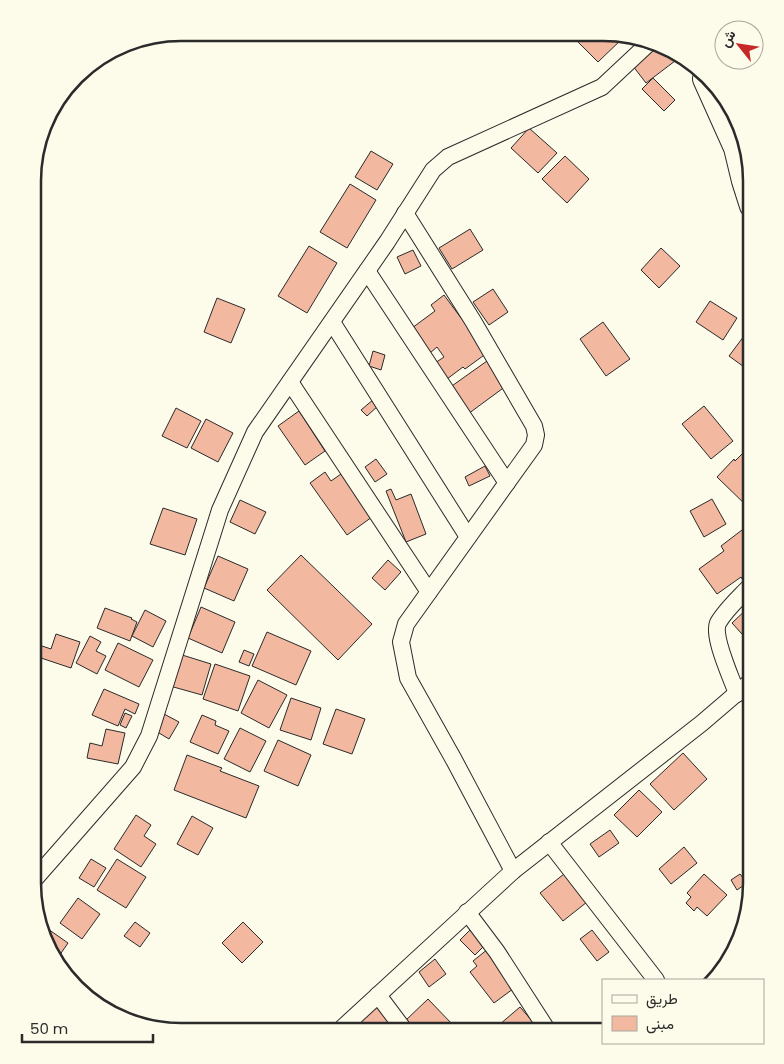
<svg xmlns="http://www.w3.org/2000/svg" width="784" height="1064" font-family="Poppins,Vazirmatn,sans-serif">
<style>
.building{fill:#f2b8a0;stroke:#2b2b2b}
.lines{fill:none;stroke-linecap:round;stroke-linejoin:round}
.street-casing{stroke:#2b2b2b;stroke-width:18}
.secondary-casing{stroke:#2b2b2b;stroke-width:24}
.street{stroke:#fdfbea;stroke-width:16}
.secondary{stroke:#fdfbea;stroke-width:22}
.rim{fill:none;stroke:#2b2b2b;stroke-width:2.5}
</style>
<rect width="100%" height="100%" fill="#fdfbea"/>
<g class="building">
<path d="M577,34H621L624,37L598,62L573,37Z"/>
<path d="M645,43L668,51L675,61L646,83L626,57Z"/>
<path d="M653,78L675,100L664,111L642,89Z"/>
<path d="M529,128L557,153L538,173L511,148Z"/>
<path d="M371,151L393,164L377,190L355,177Z"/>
<path d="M565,156L589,179L567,203L542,179Z"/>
<path d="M350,184L376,200L347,248L320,232Z"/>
<path d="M470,229L483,250L452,269L439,248Z"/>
<path d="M309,246L337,263L307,313L278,296Z"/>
<path d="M661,248L680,266L659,288L641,270Z"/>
<path d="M413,250L421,266L405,274L397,257Z"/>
<path d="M493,289L508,312L489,325L473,302Z"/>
<path d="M444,295L487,353L465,369L463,367L447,379L435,363L444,357L437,347L430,353L412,328L435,311L431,305Z"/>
<path d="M217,298L245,309L231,343L204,332Z"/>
<path d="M710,301L737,318L723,340L696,322Z"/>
<path d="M603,322L630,359L606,376L580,339Z"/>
<path d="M744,336L751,341V372L729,356Z"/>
<path d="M373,351L385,355L381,370L369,366Z"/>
<path d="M487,361L506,386L468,414L449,388Z"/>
<path d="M374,399L379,405L367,416L361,410Z"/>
<path d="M704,406L733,441L711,459L682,424Z"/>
<path d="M176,408L201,421L187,448L162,436Z"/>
<path d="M299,411L325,451L305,465L278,426Z"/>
<path d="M206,419L233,433L218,462L191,448Z"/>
<path d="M745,451L751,457V510L717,477L734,459L735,461Z"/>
<path d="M376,459L387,474L375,482L365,467Z"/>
<path d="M485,466L490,476L469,486L465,477Z"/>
<path d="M325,472L331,481L341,474L372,517L347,535L310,483Z"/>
<path d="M391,489L396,500L411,494L426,534L406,542L386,491Z"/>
<path d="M712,499L726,524L704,537L690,511Z"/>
<path d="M240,500L266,512L255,534L230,522Z"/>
<path d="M163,508L197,519L185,555L150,544Z"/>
<path d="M742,530L751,543V572L742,579L741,577L717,594L699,569L724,551L721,546Z"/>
<path d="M301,555L372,624L338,660L267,590Z"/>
<path d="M218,556L248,569L234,601L204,588Z"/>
<path d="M388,560L401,572L385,590L372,578Z"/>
<path d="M751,605V644L732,623Z"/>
<path d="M201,607L235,622L222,653L188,638Z"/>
<path d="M105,608L132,618L131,619L137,622L130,641L97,628Z"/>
<path d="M145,610L166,621L153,647L132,636Z"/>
<path d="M267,632L311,651L296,685L252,666Z"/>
<path d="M56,634L80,642L71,668L35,656L39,645L51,649Z"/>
<path d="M90,636L101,642L96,651L106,656L97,674L76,663Z"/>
<path d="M118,643L153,660L139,687L105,670Z"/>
<path d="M244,650L254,654L249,666L239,662Z"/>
<path d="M179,654L211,664L202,695L170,686Z"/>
<path d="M215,664L250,676L238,711L203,699Z"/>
<path d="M258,680L287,695L269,728L241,713Z"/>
<path d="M104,689L139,704L135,714L125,709L118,726L92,715Z"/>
<path d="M291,698L321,708L311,740L280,730Z"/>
<path d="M336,709L365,719L352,754L323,744Z"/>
<path d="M125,713L132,716L126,728L120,725Z"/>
<path d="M164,714L179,722L169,739L154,730Z"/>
<path d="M202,715L216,721L215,725L229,731L218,754L190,742Z"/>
<path d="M240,728L266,741L250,772L224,759Z"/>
<path d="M106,729L125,733L118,764L87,758L90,743L102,746Z"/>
<path d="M278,740L311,755L298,786L264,771Z"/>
<path d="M683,753L707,779L674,810L650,784Z"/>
<path d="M187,755L222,768L220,771L259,786L246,818L174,790Z"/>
<path d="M639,790L662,812L637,837L614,815Z"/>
<path d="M136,815L151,825L144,836L156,844L141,867L114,849Z"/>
<path d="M192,816L213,828L198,855L177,844Z"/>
<path d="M610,830L619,843L599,857L590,844Z"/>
<path d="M684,847L697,863L671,884L659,869Z"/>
<path d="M91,859L106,868L94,887L79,878Z"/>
<path d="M117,859L146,877L126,908L97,890Z"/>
<path d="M564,874L587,902L563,921L540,893Z"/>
<path d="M704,874L727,895L707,916L697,907L694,911L686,903L691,897L687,893Z"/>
<path d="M740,874L747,883L737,890L731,880Z"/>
<path d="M78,898L100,914L82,939L60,923Z"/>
<path d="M135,922L150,933L140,947L124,936Z"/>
<path d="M243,922L263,942L242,963L222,943Z"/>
<path d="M48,929L68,943L57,959L48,949L44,933Z"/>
<path d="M470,930L485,945L475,955L460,940Z"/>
<path d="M592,930L609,952L597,961L580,939Z"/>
<path d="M488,949L517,986L494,1003L470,972L477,966L473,961Z"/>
<path d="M435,959L446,974L429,987L419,972Z"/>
<path d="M428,999L454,1026L448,1031H414L405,1021Z"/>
<path d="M378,1002L402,1031H343Z"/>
<path d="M520,1007L539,1029L537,1031H492Z"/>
</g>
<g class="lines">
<g class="street-casing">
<g id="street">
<path d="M405,213L473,321L534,426L536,435L534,445L406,624L401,642L408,678L454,760L513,871"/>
<path d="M367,271L507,483"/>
<path d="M332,322L468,537"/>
<path d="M290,382L429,592"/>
<path d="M737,694C732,679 712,637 718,623C726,609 740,597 751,585"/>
<path d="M549,842L656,980"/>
<path d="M33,881L133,767L149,736L220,510L255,432L387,242L433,170L448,157L602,87L648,44"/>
<path d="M467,912L497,952L548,1031"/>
<path d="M378,995L405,1031"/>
<path d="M339,1031L513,871L702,723L751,681"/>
</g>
</g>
<g class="secondary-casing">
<path id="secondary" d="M704,79L735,148L743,181L751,206"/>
</g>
<use href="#street" class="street"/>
<use href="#secondary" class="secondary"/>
</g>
<path d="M0 0H784V1064H0ZM181 41H603A140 140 0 0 1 743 181V883A140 140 0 0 1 603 1023H181A140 140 0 0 1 41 883V181A140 140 0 0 1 181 41Z" fill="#fdfbea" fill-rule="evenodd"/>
<path class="rim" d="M181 41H603A140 140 0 0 1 743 181V883A140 140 0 0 1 603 1023H181A140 140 0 0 1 41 883V181A140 140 0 0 1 181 41Z"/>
<rect x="602" y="979" width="162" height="65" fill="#fdfbea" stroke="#a9a89e"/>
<rect x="612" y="995" width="25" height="8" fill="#fdfbea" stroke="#a9a89e"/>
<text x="646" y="1004" font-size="15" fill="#2b2b2b">طريق</text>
<rect x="612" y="1016" width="25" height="15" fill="#f2b8a0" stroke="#a9a89e"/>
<text x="646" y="1029" font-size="15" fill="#2b2b2b">مبنى</text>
<g transform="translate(739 45) rotate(300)"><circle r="24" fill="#fdfbea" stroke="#a9a89e"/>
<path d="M0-4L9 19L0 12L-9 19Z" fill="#c62828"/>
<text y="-8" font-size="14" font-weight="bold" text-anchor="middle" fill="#2b2b2b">ش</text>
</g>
<path d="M22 1034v8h131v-8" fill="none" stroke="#2b2b2b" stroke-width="2.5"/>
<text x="30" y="1034" font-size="15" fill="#2b2b2b" stroke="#fdfbea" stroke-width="4" paint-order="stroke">50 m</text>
</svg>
